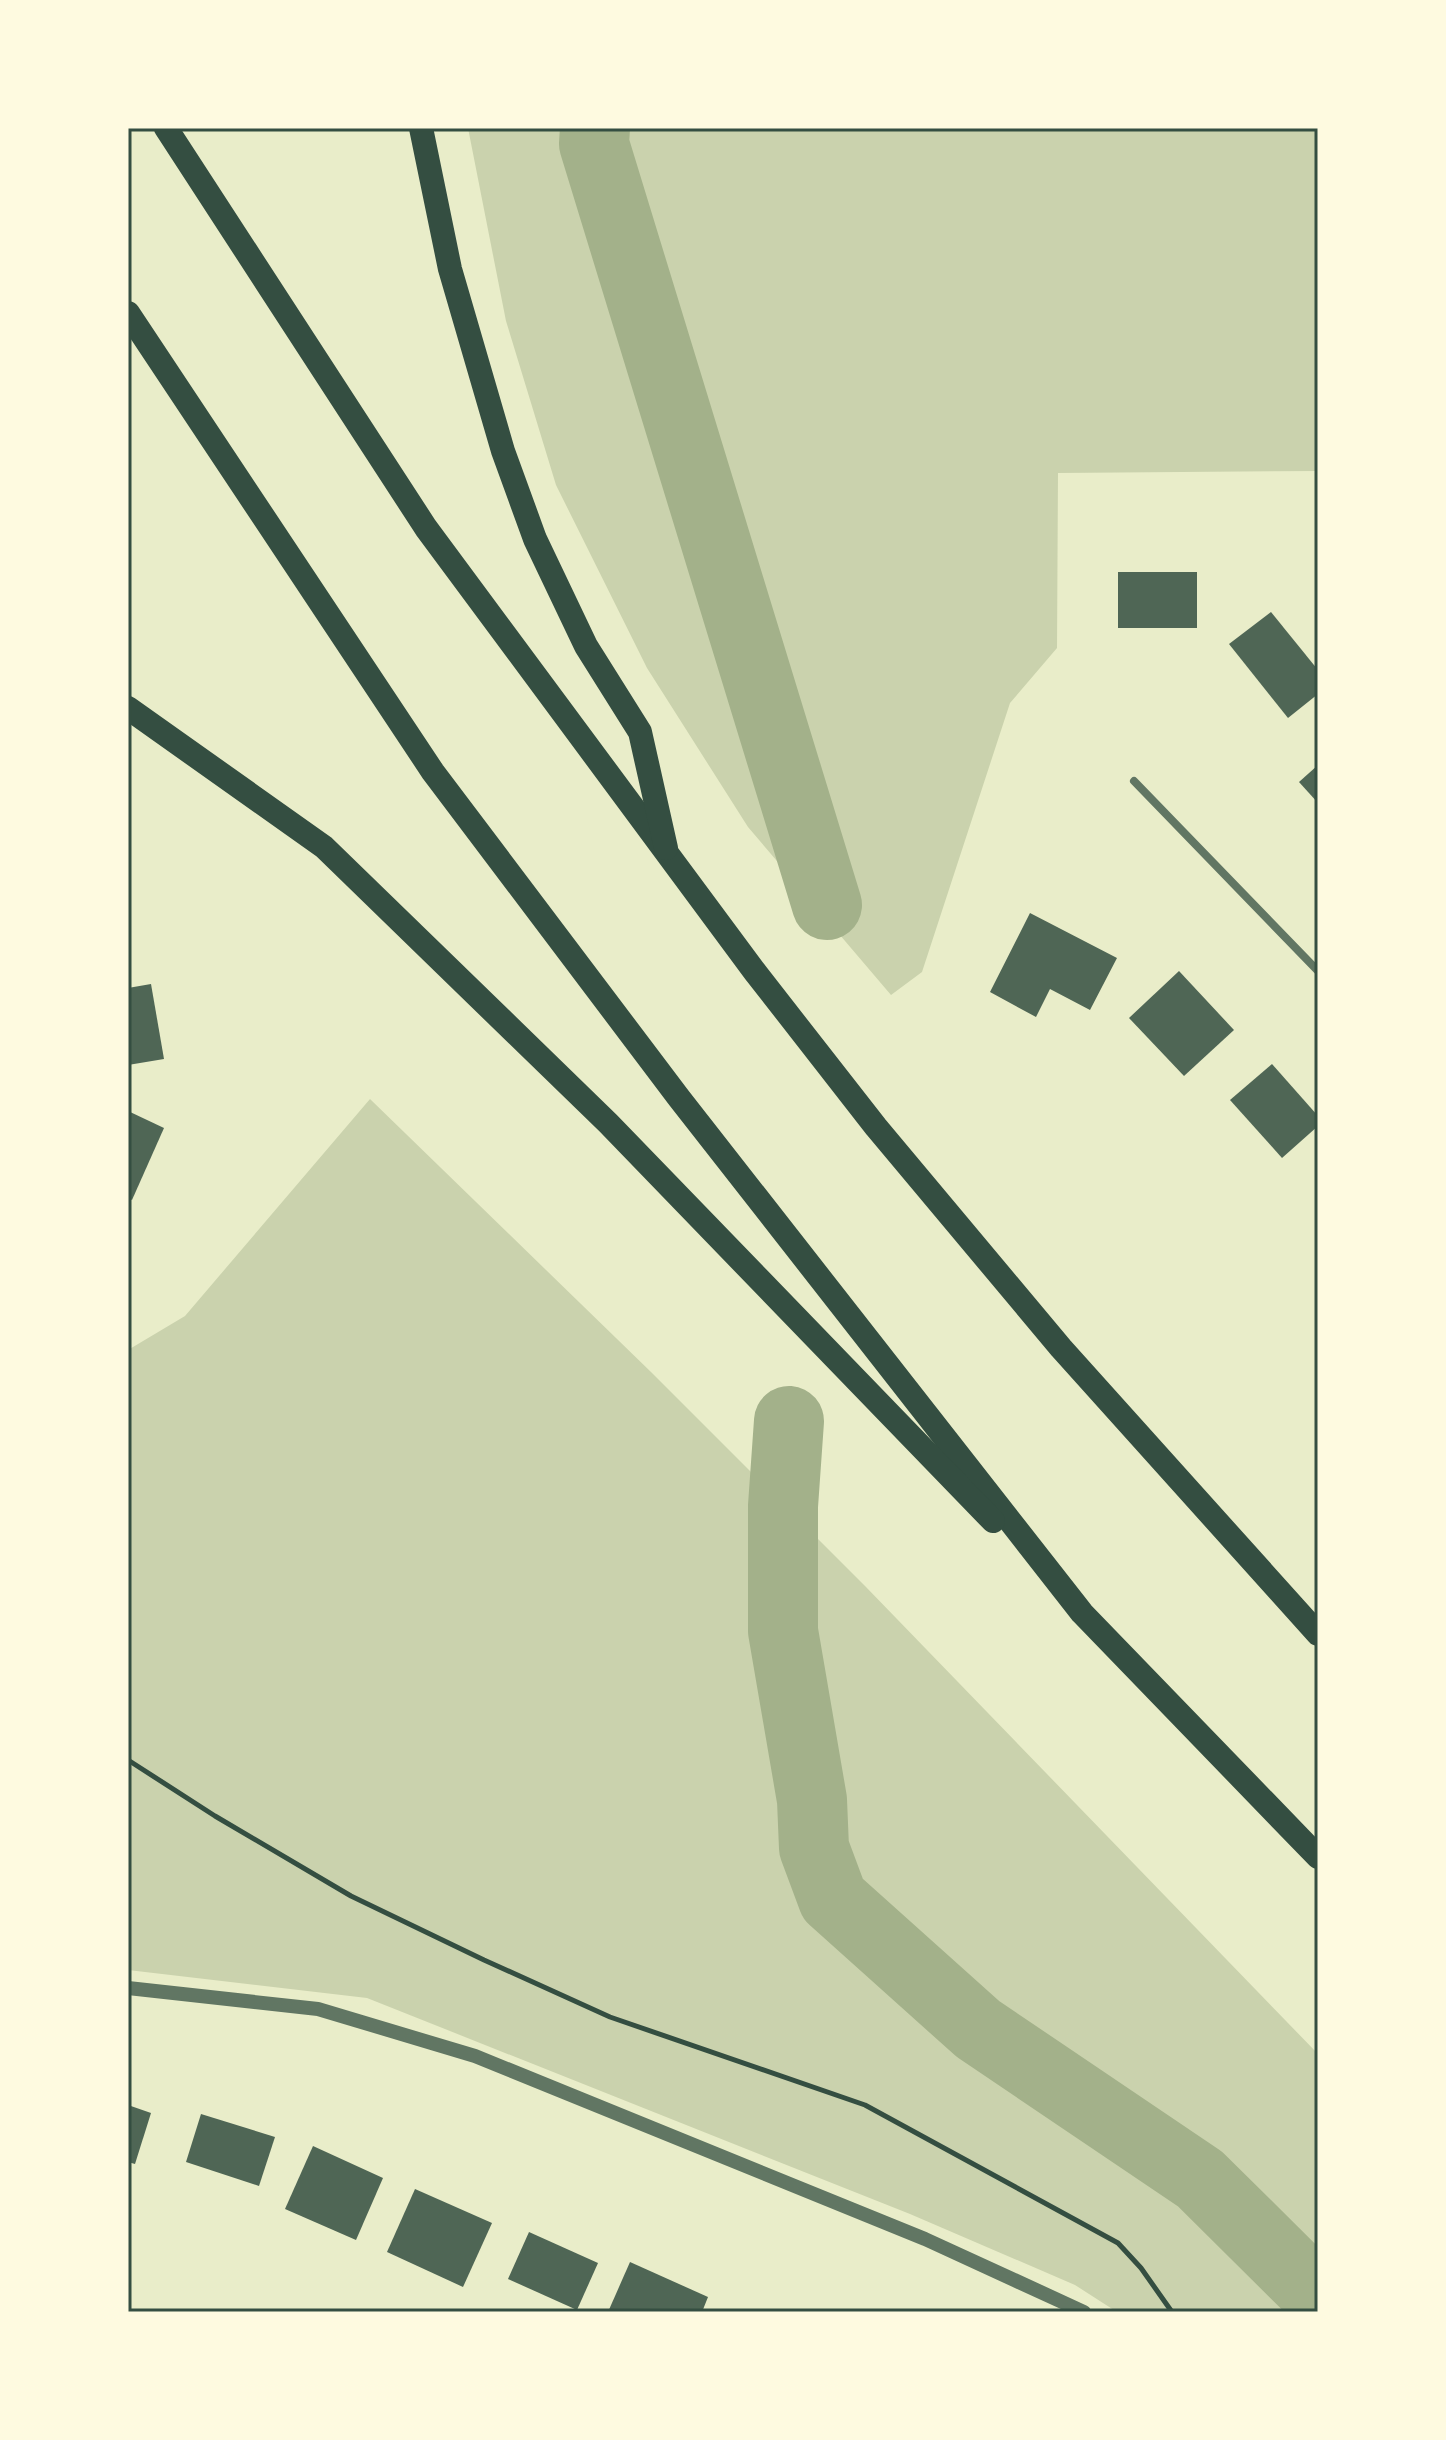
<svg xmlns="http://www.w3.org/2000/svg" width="1446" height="2440" font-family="'Archivo Narrow',sans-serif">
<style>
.green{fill:#cad2ad}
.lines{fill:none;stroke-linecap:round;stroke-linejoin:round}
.river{stroke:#a3b18a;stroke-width:70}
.building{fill:#4f6655}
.path{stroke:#344e41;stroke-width:5}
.minor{stroke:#617663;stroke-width:8}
.tertiary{stroke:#617663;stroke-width:14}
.motorway{stroke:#344e41;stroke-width:24}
.neatline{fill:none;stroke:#344e41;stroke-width:3}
</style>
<rect width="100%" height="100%" fill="#e9edc9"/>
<g class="green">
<path d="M468,128H1318V471L1058,473L1057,648L1010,703L922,972L891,995L748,827L647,668L556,485L506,321Z"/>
<path d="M370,1099L651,1372L866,1587L1318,2054V2312H1117L1075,2285L910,2214L367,1998L128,1970V1350L185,1316Z"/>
</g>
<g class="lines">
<g class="river">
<path d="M595,128L594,144L827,905"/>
<path d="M789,1421L783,1506V1631L812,1800L814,1848L833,1899L978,2029L1200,2179L1318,2296"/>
</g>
</g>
<g class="building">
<rect x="1118" y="572" width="79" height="56"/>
<path d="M1271,612L1318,670V694L1288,718L1229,644Z"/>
<path d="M1318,765V803L1299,782Z"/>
<path d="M1030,913L1117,958L1090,1010L1050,989L1036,1017L990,992Z"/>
<path d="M1179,971L1234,1030L1184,1076L1129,1018Z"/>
<path d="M151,984L164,1059L128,1065V988Z"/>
<path d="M1272,1064L1318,1116V1126L1282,1158L1230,1100Z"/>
<path d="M128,1111L164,1128L132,1200L128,1198Z"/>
<path d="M128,2105L151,2113L135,2164L128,2162Z"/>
<path d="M201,2114L275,2137L259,2186L186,2162Z"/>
<path d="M313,2146L383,2178L356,2240L285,2209Z"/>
<path d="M415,2189L492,2223L463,2287L387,2252Z"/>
<path d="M529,2232L598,2263L577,2310L508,2279Z"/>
<path d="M630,2262L708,2297L702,2312H608Z"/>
</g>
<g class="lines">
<path class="path" d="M128,1760L215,1816L351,1896L484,1960L610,2017L865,2105L1118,2243L1141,2268L1172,2312"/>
<path class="minor" d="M1134,781L1318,971"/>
<path class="tertiary" d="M128,1988L318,2009L475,2056L925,2239L1084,2312"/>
<g class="motorway">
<path d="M166,128L426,528L755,972L876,1127L1061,1348L1318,1634"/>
<path d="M421,128L450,269L503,451L535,539L586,646L640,732L666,848"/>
<path d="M128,313L433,772L679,1098L1082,1613L1318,1857"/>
<path d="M128,708L324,847L608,1123L993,1521"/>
</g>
</g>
<rect width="1446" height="2440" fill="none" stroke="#fefae0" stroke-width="260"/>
<rect x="130" y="130" width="1186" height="2180" class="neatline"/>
</svg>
